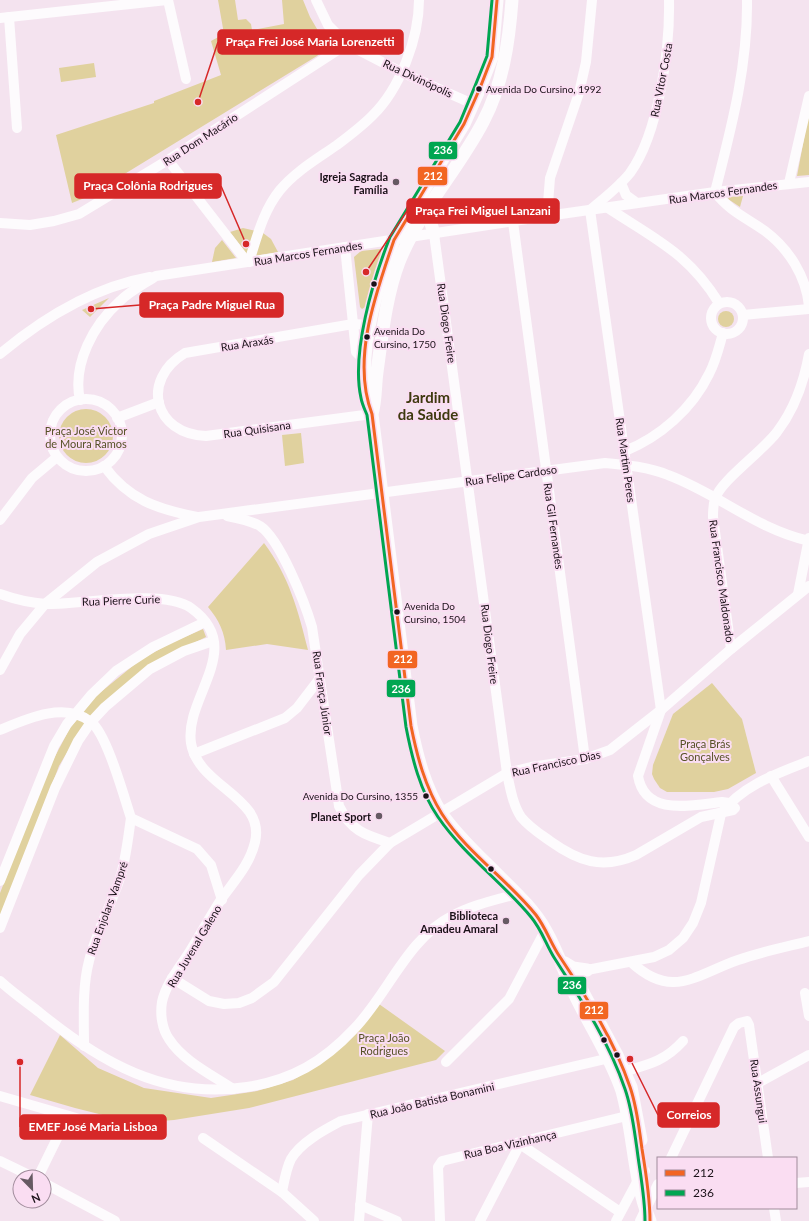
<svg xmlns="http://www.w3.org/2000/svg" width="809" height="1221" font-family="Lato,sans-serif">
<style>
.green{fill:#e0d19e}
.lines{fill:none;stroke-linecap:round;stroke-linejoin:round}
.minor{stroke:#fdfbfd;stroke-width:10}
.major{stroke:#fdfbfd;stroke-width:13}
.bus-1-casing{stroke:#faddf2;stroke-width:6}
.bus-2-casing{stroke:#faddf2;stroke-width:6}
.bus-1{stroke:#f26522;stroke-width:3}
.bus-2{stroke:#00a651;stroke-width:3}
.bus-dot{fill:#1a1118;stroke:#faddf2;stroke-width:1.5}
.poi-dot{fill:#665a63;stroke:#faddf2;stroke-width:1.5}
.labels{text-anchor:middle;dominant-baseline:central;stroke-width:4;stroke-linejoin:round;paint-order:stroke}
.bus-label{font-size:10px;fill:#1a1118;stroke:#faddf2;text-anchor:start}
.street-label{font-size:11px;fill:#1a1118;stroke:#faddf2}
.poi-label{font-size:11px;font-weight:bold;fill:#1a1118;stroke:#faddf2;text-anchor:end}
.park-label{font-size:11px;fill:#575227;stroke:#faddf2}
.district-label{font-size:15px;font-weight:bold;fill:#3e390f;stroke:#faddf2}
.leader{fill:none;stroke:#d62828;stroke-width:1.5}
.callout-dot{fill:#d62828;stroke:#faddf2;stroke-width:1.5}
.callout{fill:#d62828;stroke:#d62828;stroke-width:1.5}
.callout-label{font-size:12px;text-anchor:middle;font-weight:bold;fill:#fff}
.line-badge{stroke:#faddf2;stroke-width:1.5}
.badge-label{font-size:11px;text-anchor:middle;font-weight:bold;fill:#fff}
</style>
<rect width="100%" height="100%" fill="#f4e3ef"/>
<g class="green">
<path d="M218,0H235L238,20L246,19L251,24L252,30L284,24L282,0H303L310,17L327,46L317,56L87,197L72,203L56,135L154,103V101L221,75L211,41L224,34Z"/>
<path d="M94,63L96,77L61,82L59,68Z"/>
<path d="M809,112V175L797,176Z"/>
<path d="M743,196L740,207L728,199L729,197Z"/>
<path d="M243,228L256,231L248,256L230,232Z"/>
<path d="M263,233L271,239L278,252L254,256Z"/>
<path d="M222,240L236,258L212,262L215,248Z"/>
<path d="M380,249L382,253L367,306L362,309L360,307L354,257L361,251Z"/>
<path d="M109,298L90,317L82,310Z"/>
<circle cx="726" cy="319" r="8"/>
<circle cx="86" cy="436" r="27"/>
<path d="M301,433L304,463L285,466L282,435Z"/>
<path d="M264,543C289,576 298,610 308,650L267,644L226,650C225,633 219,620 208,607Z"/>
<path d="M203,629L206,637L153,663L75,739L59,766L0,920V893L51,764L70,728L96,696L140,660L171,643Z"/>
<path d="M712,683L742,719L756,773L728,789L714,792H667L660,788L654,779L652,774L653,765L673,714Z"/>
<path d="M379,1004L445,1051L436,1060L249,1108L174,1120L135,1123L75,1108L30,1095L60,1035L98,1068L144,1088L211,1098L257,1091L293,1080L324,1061Z"/>
</g>
<g class="lines">
<g class="minor">
<path d="M168,0L186,79"/>
<path d="M316,0L328,25L347,44L401,72L473,104"/>
<path d="M669,0C670,48 659,133 630,173C619,187 604,198 590,210L661,710L638,776C645,817 692,805 722,802L729,803L735,808"/>
<path d="M747,0C748,66 731,129 715,192C729,211 747,218 765,231C789,249 806,276 809,306"/>
<path d="M9,17L17,128"/>
<path d="M0,18L167,0"/>
<path d="M168,160L247,262"/>
<path d="M621,183L626,195L637,203"/>
<path d="M789,183L809,96"/>
<path d="M608,208C655,239 688,253 719,303"/>
<path d="M547,216L550,178L579,93L586,62L592,0"/>
<path d="M513,222L585,759"/>
<path d="M0,223L30,225L54,221L79,214L168,160L347,44"/>
<path d="M434,234L507,773C510,788 513,805 521,817C529,827 540,834 550,841C578,861 602,870 636,855L701,817L733,810"/>
<path d="M345,247L356,352L359,355L364,356"/>
<path d="M249,262C257,237 263,211 280,190C296,171 317,159 337,145C349,136 361,127 372,116C400,89 419,38 419,0"/>
<circle cx="727" cy="318" r="16"/>
<path d="M743,315L809,309"/>
<path d="M369,325L353,324L185,353C140,380 154,434 206,436L372,414"/>
<path d="M0,354C43,318 94,287 150,277"/>
<circle cx="86" cy="435" r="36"/>
<path d="M80,400C72,364 94,324 120,301C130,291 144,284 156,276L547,216L715,192L809,182"/>
<path d="M117,418L159,402"/>
<path d="M625,451C660,437 692,409 709,374C716,361 719,347 723,333"/>
<path d="M104,466C129,500 157,509 197,517"/>
<path d="M227,516C238,518 251,521 260,526C280,539 305,603 312,627L339,806C351,831 365,835 390,843"/>
<path d="M0,520L32,478L57,457"/>
<path d="M0,594C14,599 30,603 46,604C81,605 163,588 191,608C247,648 184,697 191,743C198,787 266,797 255,842C250,864 235,880 222,898C211,915 201,933 190,951C180,967 166,983 162,1002C160,1014 162,1029 169,1039C183,1061 212,1075 233,1089"/>
<path d="M798,594L809,538"/>
<path d="M731,649L713,517C713,511 713,505 715,499C720,481 763,451 777,432C794,410 804,382 809,354"/>
<path d="M0,670L20,634L45,604L97,562L149,534L199,517L605,463C627,465 649,467 668,475C719,494 754,528 809,541"/>
<path d="M0,730C26,719 65,701 91,722C107,734 124,797 131,818L197,849L211,865L222,900"/>
<path d="M194,754L285,718L297,708L320,678"/>
<path d="M771,776L809,837"/>
<path d="M0,881L54,746L67,724L92,694L116,671L153,647L205,622"/>
<path d="M0,928L55,788L78,741L91,722L105,707L150,669L184,651L213,641"/>
<path d="M631,962C672,1000 695,975 738,960C761,952 785,947 809,941"/>
<path d="M172,978L209,1001L224,1004L239,1003L252,998L274,982L359,875L390,843L507,773L531,767L585,759L610,750L661,710L731,649L809,586"/>
<path d="M0,981C12,992 26,1002 39,1012C100,1062 165,1100 247,1087C292,1080 323,1062 354,1029C388,994 407,939 452,916C472,905 495,900 517,894"/>
<path d="M570,984L574,976L587,970L654,957L669,950L683,938L693,923L701,903L721,814C741,786 778,773 809,761"/>
<path d="M805,993L809,1016"/>
<path d="M84,1046C84,1018 82,988 89,961C96,932 111,906 120,878C126,859 128,838 131,818"/>
<path d="M446,1062L509,999L546,929"/>
<path d="M619,1073C646,1065 663,1063 683,1041"/>
<path d="M758,1083L809,1055"/>
<path d="M0,1096L107,1127L121,1129H144"/>
<path d="M203,1138L282,1192L314,1221"/>
<path d="M520,1144L620,1212"/>
<path d="M671,1158L734,1027L739,1023L747,1021L749,1025L768,1158"/>
<path d="M0,1161L33,1177"/>
<path d="M38,1177L68,1116"/>
<path d="M44,1183L115,1221"/>
<path d="M796,1183L809,1182"/>
<path d="M282,1192C284,1182 286,1169 291,1159C301,1142 324,1130 341,1121L614,1057"/>
<path d="M360,1205L397,1221"/>
<path d="M774,1208L776,1221"/>
<path d="M359,1221L368,1114"/>
<path d="M440,1221L438,1167L442,1161L635,1114"/>
<path d="M480,1221L521,1142"/>
<path d="M616,1221L638,1180L645,1171"/>
<path d="M640,1221L658,1184"/>
</g>
<g class="major">
<path d="M512,0C509,42 503,84 483,122C458,170 419,211 399,262C386,296 382,336 377,372C375,386 376,401 372,414L411,726C417,756 425,788 442,814C457,836 478,855 497,874C514,891 534,909 546,931C558,952 565,975 576,997C591,1028 611,1058 622,1091C634,1134 633,1180 650,1221"/>
<path d="M429,208L430,220L434,234"/>
<path d="M369,409C366,402 366,394 365,387C361,337 378,287 394,240L464,124L480,88L492,57L497,0"/>
<path d="M565,963L573,968L587,970"/>
<path d="M578,983L617,1055L631,1087L641,1140"/>
</g>
<g class="bus-1-casing">
<path id="bus-1" d="M497,0L492,57L480,88L464,124L394,240C376,293 351,359 372,414L411,726C417,756 425,787 442,814C467,853 507,879 536,915C546,928 551,944 560,957C587,998 614,1040 630,1087C637,1107 639,1128 642,1149C646,1173 650,1197 650,1221"/>
</g>
<g class="bus-2-casing">
<path id="bus-2" d="M492,0L487,56L475,86L460,122L390,237C373,280 351,353 361,398C362,404 365,410 367,415L406,727C412,758 420,791 438,817C464,855 502,882 531,917C542,930 546,945 555,959C582,1001 609,1042 625,1089C632,1109 634,1129 637,1149C640,1173 645,1197 645,1221"/>
</g>
<use href="#bus-1" class="bus-1"/>
<use href="#bus-2" class="bus-2"/>
</g>
<g class="bus-dot">
<circle cx="479" cy="89" r="3.5"/>
<circle cx="374" cy="284" r="3.5"/>
<circle cx="367" cy="337" r="3.5"/>
<circle cx="397" cy="612" r="3.5"/>
<circle cx="426" cy="796" r="3.5"/>
<circle cx="491" cy="869" r="3.5"/>
<circle cx="604" cy="1040" r="3.5"/>
<circle cx="617" cy="1055" r="3.5"/>
</g>
<g class="poi-dot">
<circle cx="396" cy="182" r="4"/>
<circle cx="379" cy="816" r="4"/>
<circle cx="506" cy="921" r="4"/>
</g>
<g class="labels">
<g class="bus-label">
<text x="486" y="89">Avenida Do Cursino, 1992</text>
<text x="374" y="331">Avenida Do<tspan x="374" dy="13">Cursino, 1750</tspan></text>
<text x="404" y="606">Avenida Do<tspan x="404" dy="13">Cursino, 1504</tspan></text>
<text x="418" y="796" text-anchor="end">Avenida Do Cursino, 1355</text>
</g>
<g class="street-label">
<text transform="translate(418 78) rotate(25)">Rua Divinópolis</text>
<text transform="translate(661 80) rotate(-79)">Rua Vitor Costa</text>
<text transform="translate(200 139) rotate(-33)">Rua Dom Macário</text>
<text transform="translate(723 192) rotate(-8)">Rua Marcos Fernandes</text>
<text transform="translate(308 253) rotate(-9)">Rua Marcos Fernandes</text>
<text transform="translate(447 323) rotate(82)">Rua Diogo Freire</text>
<text transform="translate(247 343) rotate(-9)">Rua Araxás</text>
<text transform="translate(257 429) rotate(-8)">Rua Quisisana</text>
<text transform="translate(626 460) rotate(82)">Rua Martim Peres</text>
<text transform="translate(511 475) rotate(-8)">Rua Felipe Cardoso</text>
<text transform="translate(554 526) rotate(82)">Rua Gil Fernandes</text>
<text transform="translate(722 581) rotate(82)">Rua Francisco Maldonado</text>
<text transform="translate(121 600) rotate(-2)">Rua Pierre Curie</text>
<text transform="translate(490 644) rotate(83)">Rua Diogo Freire</text>
<text transform="translate(323 693) rotate(82)">Rua França Júnior</text>
<text transform="translate(556 763) rotate(-12)">Rua Francisco Dias</text>
<text transform="translate(107 908) rotate(-70)">Rua Enjolars Vampré</text>
<text transform="translate(194 946) rotate(-59)">Rua Juvenal Galeno</text>
<text transform="translate(759 1091) rotate(82)">Rua Assungui</text>
<text transform="translate(432 1100) rotate(-13)">Rua João Batista Bonamini</text>
<text transform="translate(510 1144) rotate(-13)">Rua Boa Vizinhança</text>
</g>
<g class="poi-label">
<text x="388" y="176">Igreja Sagrada<tspan x="388" dy="13">Família</tspan></text>
<text x="371" y="816">Planet Sport</text>
<text x="498" y="915">Biblioteca<tspan x="498" dy="13">Amadeu Amaral</tspan></text>
</g>
<g class="park-label">
<text x="86" y="430">Praça José Victor<tspan x="86" dy="13">de Moura Ramos</tspan></text>
<text x="705" y="743">Praça Brás<tspan x="705" dy="13">Gonçalves</tspan></text>
<text x="384" y="1037">Praça João<tspan x="384" dy="13">Rodrigues</tspan></text>
</g>
<g class="district-label">
<text x="428" y="397">Jardim<tspan x="428" dy="17">da Saúde</tspan></text>
</g>
</g>
<path class="leader" d="M198 102L218 42M246 244L221 186M366 272L407 211M91 309L140 305M630 1059L658 1115M20 1062L20 1127"/>
<g class="callout-dot">
<circle cx="198" cy="102" r="4"/>
<circle cx="246" cy="244" r="4"/>
<circle cx="366" cy="272" r="4"/>
<circle cx="91" cy="309" r="4"/>
<circle cx="630" cy="1059" r="4"/>
<circle cx="20" cy="1062" r="4"/>
</g>
<g class="callout">
<rect x="218" y="30" width="185" height="24" rx="4"/>
<rect x="75" y="174" width="146" height="24" rx="4"/>
<rect x="407" y="199" width="152" height="24" rx="4"/>
<rect x="140" y="293" width="143" height="24" rx="4"/>
<rect x="658" y="1103" width="61" height="24" rx="4"/>
<rect x="20" y="1115" width="146" height="24" rx="4"/>
</g>
<g class="callout-label">
<text x="310" y="46">Praça Frei José Maria Lorenzetti</text>
<text x="148" y="190">Praça Colônia Rodrigues</text>
<text x="483" y="215">Praça Frei Miguel Lanzani</text>
<text x="212" y="309">Praça Padre Miguel Rua</text>
<text x="689" y="1119">Correios</text>
<text x="93" y="1131">EMEF José Maria Lisboa</text>
</g>
<g class="line-badge">
<rect x="428" y="141" width="30" height="19" rx="4" fill="#00a651"/>
<rect x="417" y="166" width="31" height="20" rx="4" fill="#f26522"/>
<rect x="387" y="650" width="31" height="19" rx="4" fill="#f26522"/>
<rect x="386" y="679" width="30" height="19" rx="4" fill="#00a651"/>
<rect x="557" y="976" width="30" height="19" rx="4" fill="#00a651"/>
<rect x="579" y="1001" width="30" height="19" rx="4" fill="#f26522"/>
</g>
<g class="badge-label">
<text x="443" y="154">236</text>
<text x="433" y="180">212</text>
<text x="403" y="663">212</text>
<text x="401" y="693">236</text>
<text x="572" y="989">236</text>
<text x="594" y="1014">212</text>
</g>
<rect x="657" y="1157" width="140" height="52" fill="#faddf2" stroke="#a08b9b"/>
<rect x="665" y="1170" width="20" height="6" fill="#f26522" stroke="#a08b9b"/>
<text x="693" y="1177" font-size="12" fill="#1a1118">212</text>
<rect x="665" y="1190" width="20" height="6" fill="#00a651" stroke="#a08b9b"/>
<text x="693" y="1197" font-size="12" fill="#1a1118">236</text>
<g transform="translate(32 1189) rotate(157)"><circle r="19" fill="#faddf2" stroke="#a08b9b"/>
<path d="M0-3L7 15L0 10L-7 15Z" fill="#665a63"/>
<text y="-6" font-size="11" font-weight="bold" text-anchor="middle" fill="#1a1118">N</text>
</g>
</svg>
